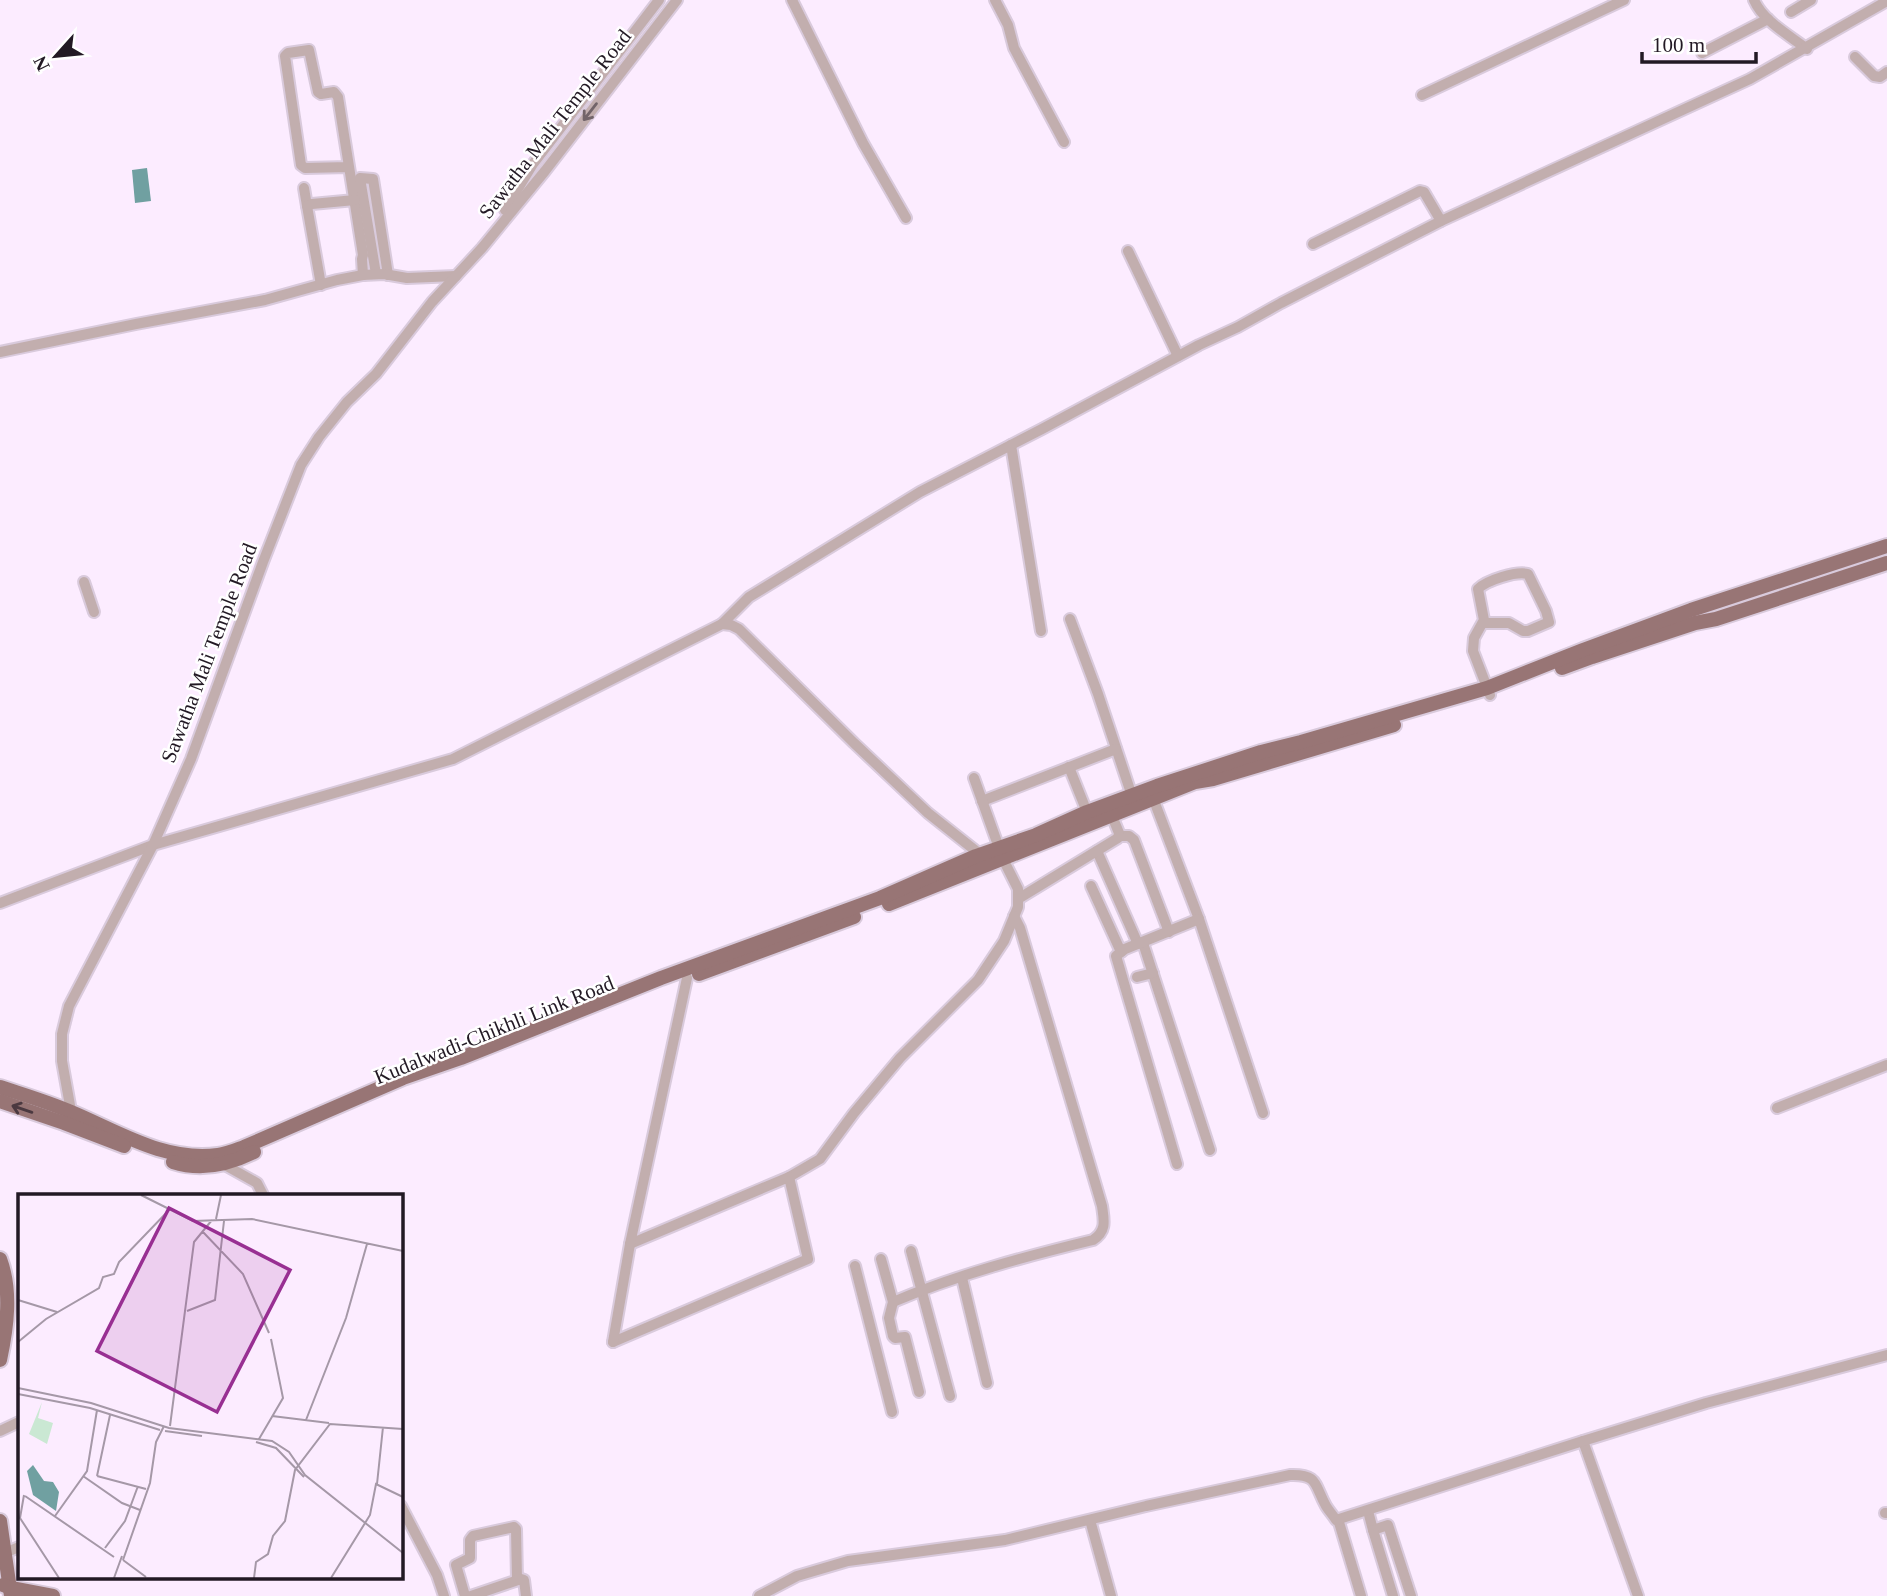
<svg xmlns="http://www.w3.org/2000/svg" width="1887" height="1596" font-family="'Times New Roman',serif">
<style>
.water{fill:#70a0a1}
.lines{fill:none;stroke-linecap:round;stroke-linejoin:round}
.minor-casing{stroke:#d9cadc;stroke-width:14}
.major-casing{stroke:#d9cadc;stroke-width:18}
.minor{stroke:#c2aeae;stroke-width:10}
.major{stroke:#987575;stroke-width:14}
.oneway{stroke:#726469}
.oneway2{stroke:#4b3940}
.labels{text-anchor:middle;dominant-baseline:central;stroke-width:5;stroke-linejoin:round;paint-order:stroke}
.street-label{font-size:21px;fill:#221924;stroke:#fff}
.inset-road{fill:none;stroke:#a598a7;stroke-width:2}
.view{fill:#982f92;fill-opacity:0.15;stroke:#982f92;stroke-width:3.5}
.inset-edge{fill:none;stroke:#221924;stroke-width:3.5}
</style>
<rect width="100%" height="100%" fill="#fcecff"/>
<path class="water" d="M147,168L151,201L135,203L132,170Z"/>
<g class="lines">
<g class="minor-casing">
<g id="minor">
<path d="M792,0L863,143L906,218"/>
<path d="M995,0L1008,25L1014,48L1064,142"/>
<path d="M1754,0C1763,21 1789,35 1807,49"/>
<path d="M1791,12L1811,0"/>
<path d="M1702,53L1768,19"/>
<path d="M1855,57L1874,76L1880,77L1887,72"/>
<path d="M1422,95L1624,0"/>
<path d="M349,167L305,168L301,165L285,56L288,53L309,50L318,92L321,94L334,92L338,97L363,255L362,259L363,275"/>
<path d="M304,188L307,206"/>
<path d="M505,210L533,164L659,0"/>
<path d="M1313,244L1420,191L1424,192L1441,221"/>
<path d="M1128,251L1178,356"/>
<path d="M376,274L360,178L373,179L388,275"/>
<path d="M321,285L307,206L312,204L355,200"/>
<path d="M0,352L136,324L265,300L337,280L363,275L384,274L407,278L456,276"/>
<path d="M1011,445L1041,631"/>
<path d="M84,582L94,612"/>
<path d="M1070,619L1098,694L1132,796"/>
<path d="M1483,623H1509L1523,631H1528L1549,622L1546,611L1528,574C1516,571 1487,580 1478,589L1484,620L1474,638L1473,651L1490,695"/>
<path d="M722,624L749,597L920,492L1042,429L1199,345L1238,327L1281,303L1441,221L1750,79L1887,1"/>
<path d="M1069,767L1087,812"/>
<path d="M1153,798L1199,919L1263,1113"/>
<path d="M982,801L1116,749"/>
<path d="M1120,836H1129L1134,840L1169,932"/>
<path d="M1097,851L1138,944"/>
<path d="M1091,886L1121,952"/>
<path d="M1018,899L1118,838L1119,833L1112,816"/>
<path d="M0,903L153,845L453,759L722,624L731,625L739,629L854,743L928,813L981,855L985,859"/>
<path d="M1143,943L1210,1150"/>
<path d="M1137,977L1153,973"/>
<path d="M1777,1108L1887,1065"/>
<path d="M69,1114L71,1111L62,1061V1034L69,1006L153,845L191,759L263,562L301,465L319,437L347,402L376,374L432,302L482,248L545,171L677,0"/>
<path d="M223,1164L257,1183L263,1195"/>
<path d="M1177,1164L1116,956L1125,949L1199,919"/>
<path d="M789,1177L820,1159L854,1113L900,1058L978,980L1004,941L1018,907V889L1003,859L974,778"/>
<path d="M911,1251L950,1396"/>
<path d="M881,1259L893,1302L889,1318L893,1336L895,1338L905,1337L919,1392"/>
<path d="M855,1266L892,1412"/>
<path d="M962,1278L987,1383"/>
<path d="M893,1302C956,1275 1027,1256 1093,1240C1107,1231 1104,1220 1102,1206L1020,928L1014,916"/>
<path d="M613,1342L808,1259L789,1177L630,1244"/>
<path d="M613,1342L630,1244L687,978"/>
<path d="M0,1431L19,1422"/>
<path d="M1583,1441L1638,1596"/>
<path d="M401,1506L437,1575L444,1596"/>
<path d="M1368,1511L1373,1530L1388,1525L1411,1596"/>
<path d="M1885,1513H1887"/>
<path d="M1338,1519L1361,1596"/>
<path d="M1090,1520L1111,1596"/>
<path d="M1373,1530L1393,1596"/>
<path d="M0,1555L19,1547"/>
<path d="M465,1596L456,1565L470,1558V1540L473,1536L514,1527L516,1529L517,1580"/>
<path d="M471,1596L521,1579L524,1580L526,1596"/>
<path d="M759,1596L797,1576L848,1561L1005,1540L1146,1506L1290,1475C1319,1474 1314,1485 1326,1506C1329,1511 1333,1515 1336,1520L1583,1441L1706,1403L1887,1355"/>
</g>
</g>
<g class="major-casing">
<g id="major">
<path d="M1562,668L1592,657L1695,623L1716,619L1887,563"/>
<path d="M889,904L1195,782L1213,779L1394,725"/>
<path d="M699,974L854,917"/>
<path d="M0,1087C24,1095 48,1102 71,1112C119,1132 164,1162 218,1155C227,1154 236,1150 244,1147L403,1078L461,1058L661,978L880,898L976,856L1036,835L1087,812L1157,786L1261,752L1301,742L1487,688L1583,650L1691,610L1887,546"/>
<path d="M0,1101L64,1123L124,1146"/>
<path d="M173,1162C201,1171 228,1165 254,1152"/>
<path d="M0,1259C12,1291 7,1327 0,1360"/>
<path d="M0,1521L11,1596"/>
<path d="M3,1585L11,1588L53,1596"/>
</g>
</g>
<use href="#minor" class="minor"/>
<use href="#major" class="major"/>
</g>
<defs><path id="oneway-shaft" d="M-6 0H5M1.5-3L5.5 0L1.5 3" fill="none" stroke-width="1.6" stroke-linecap="round" stroke-linejoin="round" transform="scale(1.75)"/></defs>
<use class="oneway" href="#oneway-shaft" transform="translate(590 112) rotate(128)"/>
<use class="oneway2" href="#oneway-shaft" transform="translate(22 1109) rotate(-161)"/>
<g class="labels">
<g class="street-label">
<text transform="translate(555 124) rotate(-52)">Sawatha Mali Temple Road</text>
<text transform="translate(209 653) rotate(-69)">Sawatha Mali Temple Road</text>
<text transform="translate(494 1030) rotate(-22)">Kudalwadi-Chikhli Link Road</text>
</g>
</g>
<g transform="translate(18 1194)">
<rect width="385" height="385" fill="#fcecff"/>
<path d="M24,208L20,224L35,229L29,250L11,240Z" fill="#cae8d3"/>
<path d="M15,271L26,287L35,288L41,298L38,317L15,301L9,277Z" fill="#70a0a1"/>
<path class="inset-road" d="M123,1L175,27L234,25L385,57M198,25L203,1M185,38L225,80L251,139M0,106L39,118M169,117L197,106L206,27M0,148L28,125L81,94L85,83L96,80L101,68L153,14M0,194L73,209L151,234L254,247L271,258L287,281L385,359M0,200L72,214L142,236M254,222L311,229M288,226L328,124L349,50M152,232L176,48L194,26M147,237L184,242M241,245L265,204L253,145M238,248L258,254L286,283M65,282L104,309L122,316M79,282L92,221M79,282L128,295M359,290L365,233M6,301L2,324L41,384M7,302L96,363M37,322L69,277L79,216M87,354L107,327L120,292M105,366L132,289L138,248L146,232M105,366L128,383M96,384L104,362M236,384L238,368L250,360L255,342L267,327L277,276L312,230L385,235M313,384L352,321L358,290L385,303"/>
<path class="view" d="M151,14L272,76L199,218L79,157Z"/>
<rect width="385" height="385" class="inset-edge"/>
</g>
<g transform="translate(56 56) rotate(243)" stroke="#ffffff" stroke-width="5" paint-order="stroke">
<path d="M0-5L12 26L0 18L-12 26Z" fill="#221924"/>
<text y="-10" font-size="19" font-weight="bold" text-anchor="middle" fill="#221924">N</text>
</g>
<path d="M1642 52v10h114v-10" fill="none" stroke="#221924" stroke-width="3.5"/>
<text x="1652" y="52" font-size="21" fill="#221924" stroke="#ffffff" stroke-width="5" paint-order="stroke">100 m</text>
</svg>
